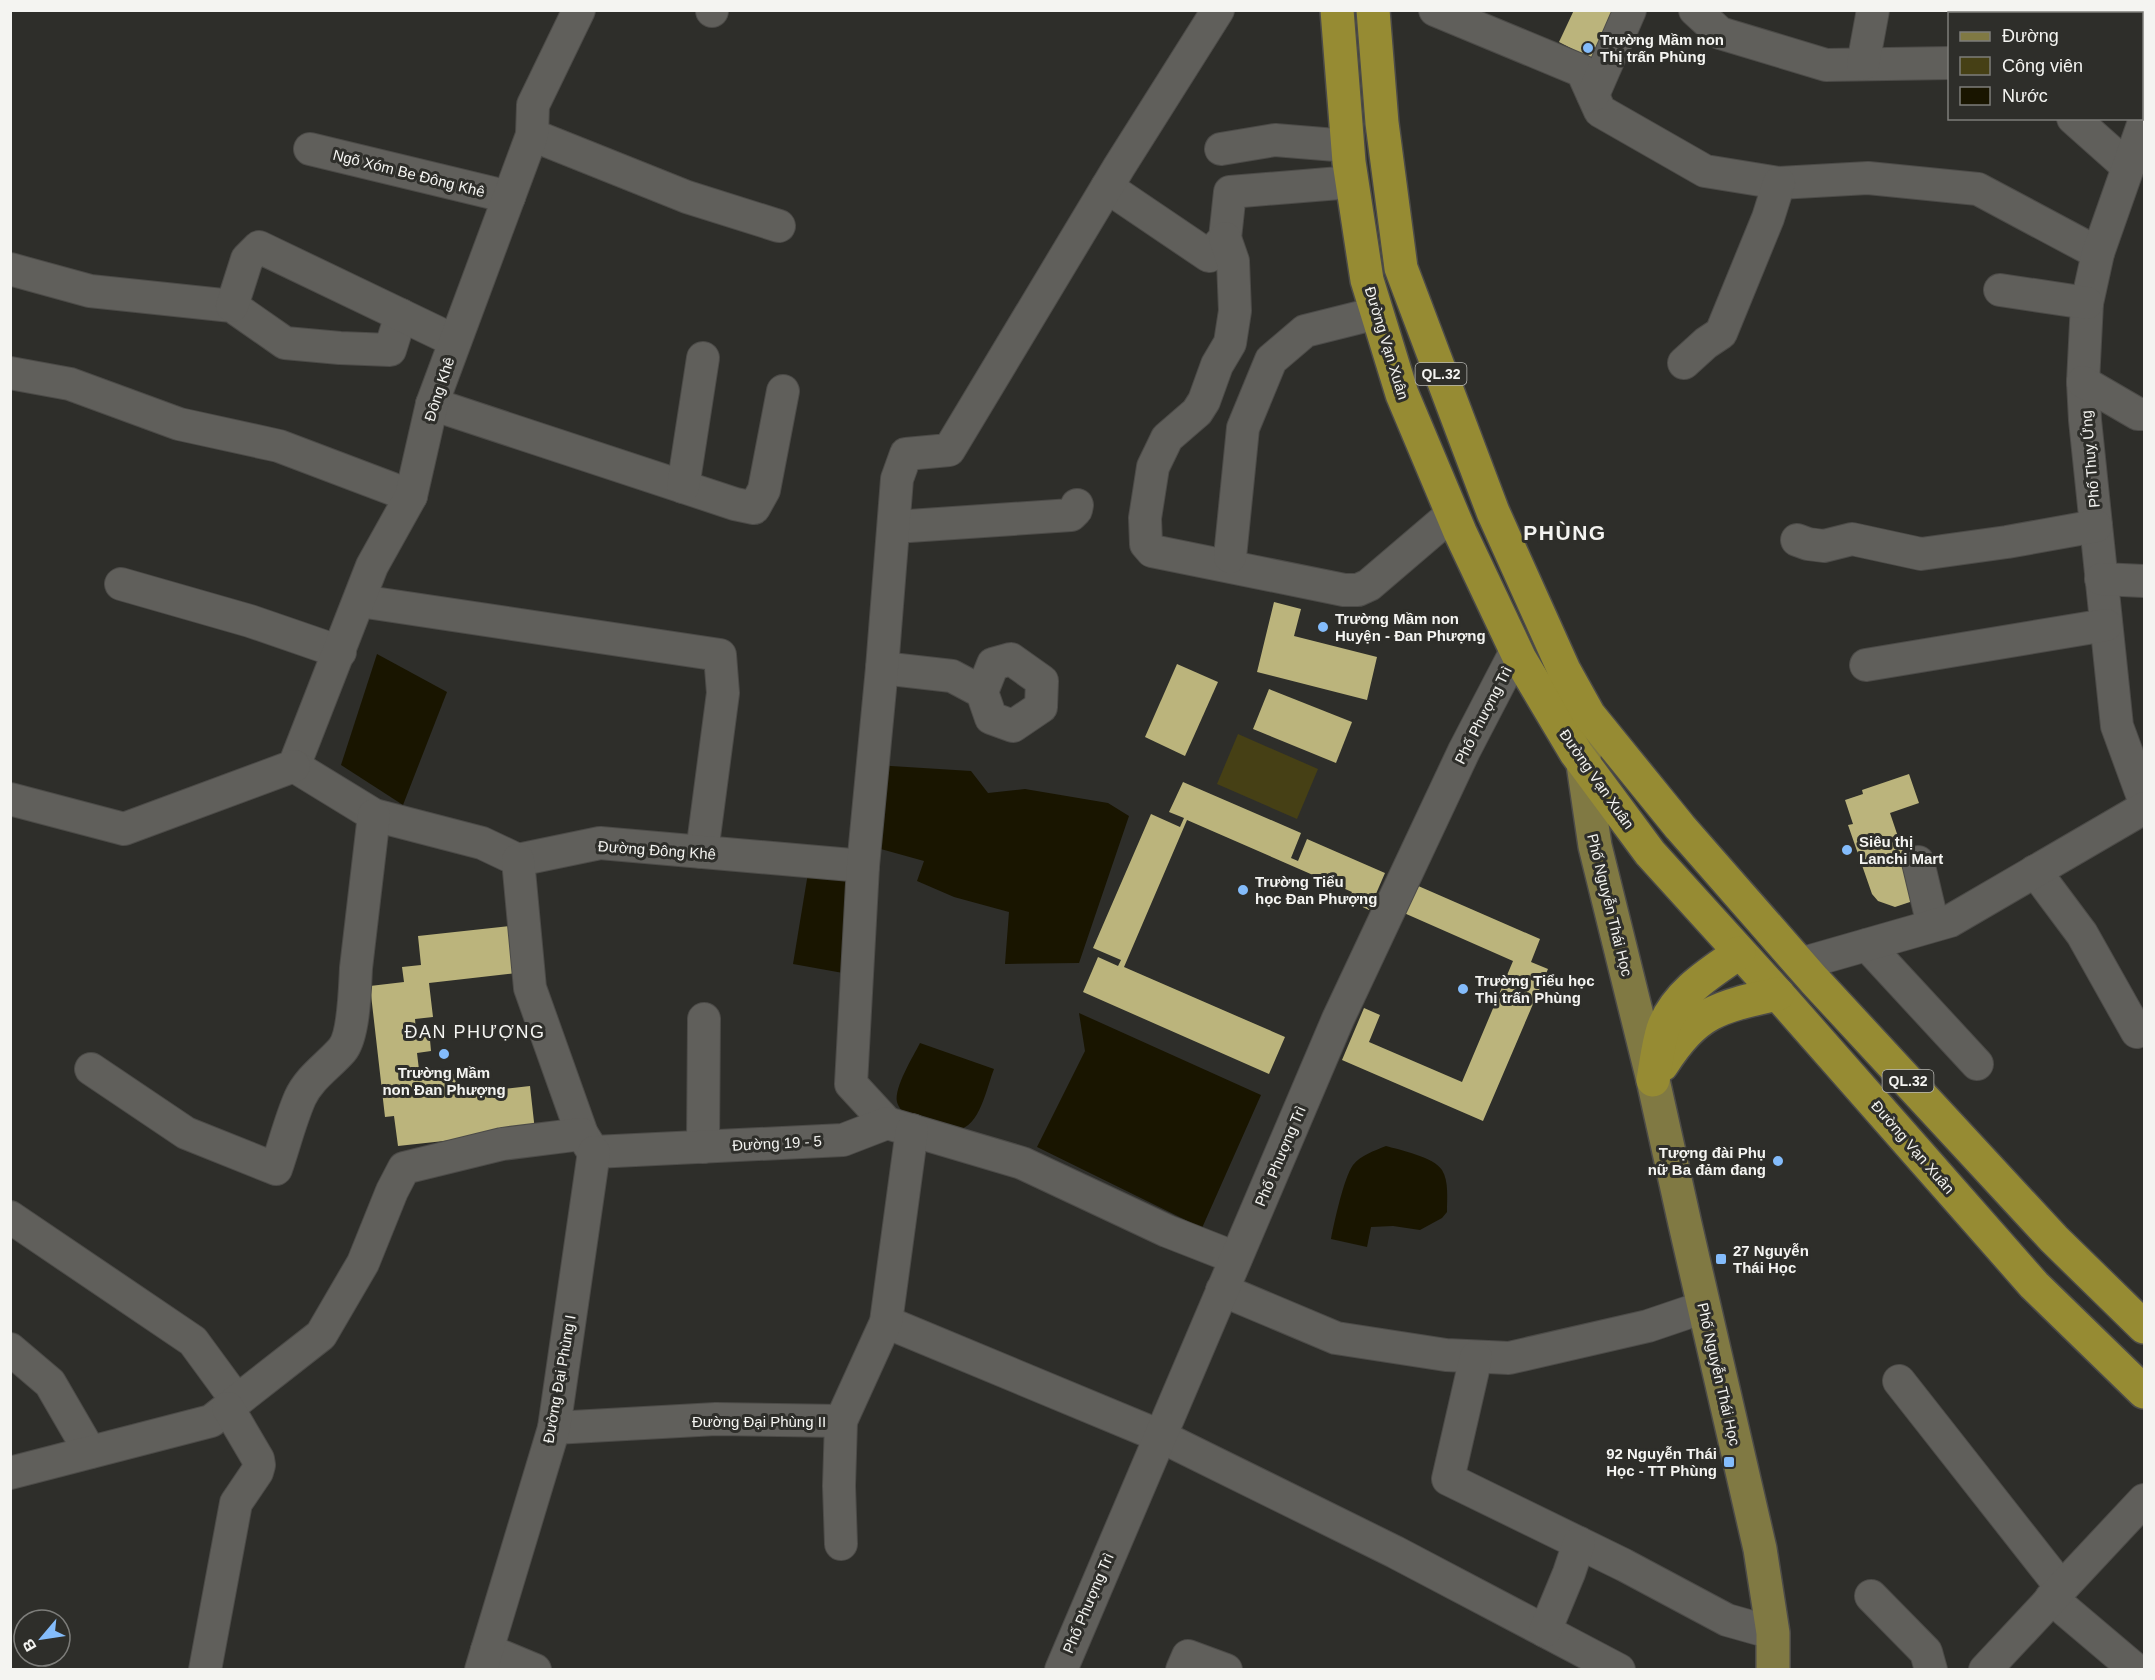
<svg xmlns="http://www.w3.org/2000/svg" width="2155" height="1680" font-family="Helvetica,sans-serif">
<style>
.green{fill:#464015}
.water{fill:#191500}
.building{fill:#bbb47c}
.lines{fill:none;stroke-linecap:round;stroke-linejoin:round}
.minor-casing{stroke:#4c4b48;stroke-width:34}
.major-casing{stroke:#4c4b48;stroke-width:36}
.highway-casing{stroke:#4c4b48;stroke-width:36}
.minor{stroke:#605f5b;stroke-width:32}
.major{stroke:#807943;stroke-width:33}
.highway{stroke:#968b33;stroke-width:33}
.poi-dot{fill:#84bcfb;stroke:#2e2e2a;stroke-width:2}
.labels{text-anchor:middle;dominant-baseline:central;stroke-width:6;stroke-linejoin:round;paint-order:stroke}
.shield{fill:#2e2e2a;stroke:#b9b9b5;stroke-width:1.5}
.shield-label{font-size:14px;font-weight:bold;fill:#f4f4f1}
.poi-label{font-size:15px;font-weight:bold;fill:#f4f4f1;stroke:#2e2e2a;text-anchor:start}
.street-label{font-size:15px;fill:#f4f4f1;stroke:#2e2e2a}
.quarter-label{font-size:18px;letter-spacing:1.5px;fill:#f4f4f1;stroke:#2e2e2a}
.district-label{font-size:21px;font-weight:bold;letter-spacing:1.5px;fill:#f4f4f1;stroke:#2e2e2a}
</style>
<rect width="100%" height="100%" fill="#2e2e2a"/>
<path class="green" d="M1238,734L1318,769L1297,819L1217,784Z"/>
<g class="water">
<path d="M377,654L447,692L403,805L341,765Z"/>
<path d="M875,765L971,771L988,793L1025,789L1108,803L1129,816L1079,963L1005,964L1009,912L954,897L917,881L924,861L870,846Z"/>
<path d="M808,873L851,879L843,973L793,964Z"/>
<path d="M1079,1013L1261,1095L1202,1228L1037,1147L1085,1051Z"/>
<path d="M920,1043L994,1069C987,1086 979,1132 955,1129C939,1127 921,1119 904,1114C902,1111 898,1106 897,1102C894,1087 913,1057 920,1043Z"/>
<path d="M1386,1146C1400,1150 1434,1157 1442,1170C1449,1181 1447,1199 1447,1212L1442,1218L1420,1230L1393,1226L1371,1227L1367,1247L1331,1239C1334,1223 1344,1177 1353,1165C1361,1155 1374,1151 1386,1146Z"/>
</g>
<g class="building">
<path d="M1574,10H1621L1596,61L1559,42Z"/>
<path d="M1274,602L1301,609L1294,636L1377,657L1367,700L1257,672Z"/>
<path d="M1177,664L1218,682L1185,756L1145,737Z"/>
<path d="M1269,689L1352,722L1336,763L1253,729Z"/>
<path d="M1909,774L1919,803L1890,813L1919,899L1895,907L1878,901L1872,894L1848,825L1853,824L1845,800L1863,794L1862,790Z"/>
<path d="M1183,782L1301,833L1291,858L1298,861L1307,839L1385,873L1369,910L1348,900L1352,892L1187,820L1124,967L1285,1037L1269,1074L1083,992L1098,957L1118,966L1121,960L1093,948L1151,814L1180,827L1184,818L1169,812Z"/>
<path d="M1416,885L1540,939L1531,962L1548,969L1483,1121L1342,1060L1364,1008L1380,1015L1369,1042L1462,1082L1513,961L1404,913Z"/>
<path d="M511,926L517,973L429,983L433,1017L415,1019L416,1031L429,1029L431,1051L417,1053L420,1078L455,1074L457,1094L530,1086L535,1131L398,1146L394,1116L385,1117L370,986L404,982L402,967L421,965L418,936Z"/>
</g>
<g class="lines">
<g class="minor-casing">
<g id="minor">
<path d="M1435,10L1582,71L1600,111L1705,171L1779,183L1868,178L1978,189L2098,253"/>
<path d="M1695,10L1720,33L1826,65L1950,63"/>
<path d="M712,11V10"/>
<path d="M1863,64L1873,10"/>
<path d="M1593,95L1630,10"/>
<path d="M2073,118L2128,167"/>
<path d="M2144,122L2098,253L2087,303L2083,382L2085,420L2117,726L2144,800"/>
<path d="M532,135L687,197L779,226"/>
<path d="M310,149L509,197"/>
<path d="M1221,149L1275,140L1348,146"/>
<path d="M1107,187L1209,256L1225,238L1230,192L1352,182"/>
<path d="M1225,238L1233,261L1235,311L1230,343L1217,365L1204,401L1197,412L1167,438L1153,467L1145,518L1146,544L1152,551L1344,590H1358L1369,585L1452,514"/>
<path d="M10,269L90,291L232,306L285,343L340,348L390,350L401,315"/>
<path d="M2000,290L2087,303"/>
<path d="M232,306L247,259L259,247L455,341"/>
<path d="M1684,363L1706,343L1721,333L1768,218L1779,183"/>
<path d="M10,373L70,384L179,424L279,446L411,496"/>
<path d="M2083,382L2138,414H2144"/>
<path d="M432,404L735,504L754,508L764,490L783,391"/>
<path d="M683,487L703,358"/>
<path d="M894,527L1071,515L1076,510L1077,505"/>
<path d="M1797,540L1808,544L1824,546L1852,539L1921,554L2007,542L2096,526"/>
<path d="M1230,557L1243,428L1271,360L1305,331L1377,313"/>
<path d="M2101,579L2144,581"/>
<path d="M121,584L250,621L340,652"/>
<path d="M360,601L720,655L723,693L702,852"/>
<path d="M1866,665L2106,625"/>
<path d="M882,668L952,676L982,692L991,718L1013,726L1041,707L1042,681L1011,659L993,664L982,692"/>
<path d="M294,766L372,566L411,496L432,404L532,135L533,105L579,10"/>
<path d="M294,766L374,815L482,843L518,860L600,843L863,866"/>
<path d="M10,799L124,829L294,766"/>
<path d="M518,860L530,988L582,1134L592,1150"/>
<path d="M1918,862L1933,925"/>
<path d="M2035,871L2082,934L2137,1032"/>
<path d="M1867,945L1977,1064"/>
<path d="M1800,964L1950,921L2144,808"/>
<path d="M91,1069L186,1133L276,1169C284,1146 290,1121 300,1098C309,1078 328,1066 342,1050C354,1036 355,987 356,968L374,815"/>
<path d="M887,1123L851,1084L863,866L882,668L897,479L906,454L949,450L1119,167L1218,10"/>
<path d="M703,1147L704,1019"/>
<path d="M594,1152L843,1140L887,1123L1022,1163L1167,1231L1236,1258"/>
<path d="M10,1217L193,1341L237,1401"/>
<path d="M1222,1290L1336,1338L1446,1355L1509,1358L1648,1326L1704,1307"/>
<path d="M886,1322L1160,1436L1395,1552L1619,1670"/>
<path d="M10,1349L50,1383L90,1452"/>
<path d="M1476,1357L1448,1479L1624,1565L1727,1620L1773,1633"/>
<path d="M1899,1381L2061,1587"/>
<path d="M554,1428L716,1419L841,1421"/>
<path d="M10,1473L211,1421L321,1335L363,1263L392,1191L404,1168L502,1144L582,1134"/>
<path d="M841,1544L839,1486L841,1421L886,1322L912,1130"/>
<path d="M1871,1596L1926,1652L1931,1670"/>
<path d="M2051,1598L2136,1670"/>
<path d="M1545,1631L1569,1573L1579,1543"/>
<path d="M487,1650L535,1670"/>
<path d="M205,1670L236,1503L257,1472L259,1465L258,1459L228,1408"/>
<path d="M481,1670L554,1428L594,1152"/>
<path d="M1061,1670L1338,1019L1464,751L1516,651"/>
<path d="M1182,1670L1188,1656L1226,1670"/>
<path d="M1985,1670L2144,1500"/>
</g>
</g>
<g class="major-casing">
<path id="major" d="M1585,750L1583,764L1595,846L1653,1080L1685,1224L1760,1549L1773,1633V1670"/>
</g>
<g class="highway-casing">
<g id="highway">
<path d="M1337,10L1349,162L1367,280L1402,394L1460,532L1520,659L1576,753L1650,853L1778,994L2034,1285L2144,1392"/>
<path d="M1373,10L1382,123L1401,268L1493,512L1564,670L1589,715L1680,827L1814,980L2054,1239L2144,1327"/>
<path d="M1662,1065C1697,1011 1718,1007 1778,994"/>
<path d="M1653,1080C1656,1063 1658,1045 1663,1029C1675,994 1711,972 1739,953"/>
</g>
</g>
<use href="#minor" class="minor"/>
<use href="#major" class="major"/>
<use href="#highway" class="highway"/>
</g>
<g class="poi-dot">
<circle cx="1588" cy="48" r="6"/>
<circle cx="1323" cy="627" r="6"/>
<circle cx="1847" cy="850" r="6"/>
<circle cx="1243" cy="890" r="6"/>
<circle cx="1463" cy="989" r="6"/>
<circle cx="444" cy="1054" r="6"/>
<circle cx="1778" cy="1161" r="6"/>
<rect x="1715" y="1253" width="12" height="12" rx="3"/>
<rect x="1723" y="1456" width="12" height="12" rx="3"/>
</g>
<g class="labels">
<g class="shield">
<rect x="1415.5" y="363" width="51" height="22" rx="4.5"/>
<rect x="1882.5" y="1070" width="51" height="22" rx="4.5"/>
</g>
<g class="shield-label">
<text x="1441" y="374">QL.32</text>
<text x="1908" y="1081">QL.32</text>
</g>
<g class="poi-label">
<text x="1600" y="39">Trường Mầm non<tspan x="1600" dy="17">Thị trấn Phùng</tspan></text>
<text x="1335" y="618">Trường Mầm non<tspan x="1335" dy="17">Huyện - Đan Phượng</tspan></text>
<text x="1859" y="841">Siêu thị<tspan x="1859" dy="17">Lanchi Mart</tspan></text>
<text x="1255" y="881">Trường Tiểu<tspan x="1255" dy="17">học Đan Phượng</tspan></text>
<text x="1475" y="980">Trường Tiểu học<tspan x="1475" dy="17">Thị trấn Phùng</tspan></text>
<text x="444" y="1072" text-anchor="middle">Trường Mầm<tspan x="444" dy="17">non Đan Phượng</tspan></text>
<text x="1766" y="1152" text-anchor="end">Tượng đài Phụ<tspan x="1766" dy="17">nữ Ba đảm đang</tspan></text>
<text x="1733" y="1250">27 Nguyễn<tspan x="1733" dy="17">Thái Học</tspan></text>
<text x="1717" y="1453" text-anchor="end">92 Nguyễn Thái<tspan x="1717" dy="17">Học - TT Phùng</tspan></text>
</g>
<g class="street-label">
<text transform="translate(409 173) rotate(14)">Ngõ Xóm Be Đông Khê</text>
<text transform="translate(1387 343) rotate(73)">Đường Vạn Xuân</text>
<text transform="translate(439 389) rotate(-72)">Đông Khê</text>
<text transform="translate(2090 459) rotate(-95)">Phố Thuỵ Ứng</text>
<text transform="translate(1483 715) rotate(-63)">Phố Phượng Trì</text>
<text transform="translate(1597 779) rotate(55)">Đường Vạn Xuân</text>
<text transform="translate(657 850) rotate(4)">Đường Đông Khê</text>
<text transform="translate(1610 905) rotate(76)">Phố Nguyễn Thái Học</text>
<text transform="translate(777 1143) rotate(-3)">Đường 19 - 5</text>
<text transform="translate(1913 1147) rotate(49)">Đường Vạn Xuân</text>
<text transform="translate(1280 1156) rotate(-67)">Phố Phượng Trì</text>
<text transform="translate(1719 1374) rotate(77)">Phố Nguyễn Thái Học</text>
<text transform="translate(559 1379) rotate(-80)">Đường Đại Phùng I</text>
<text x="759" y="1421">Đường Đại Phùng II</text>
<text transform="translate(1088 1603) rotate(-67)">Phố Phượng Trì</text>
</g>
<g class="quarter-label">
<text x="475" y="1032">ĐAN PHƯỢNG</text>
</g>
<g class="district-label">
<text x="1565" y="532">PHÙNG</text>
</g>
</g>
<rect width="2155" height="1680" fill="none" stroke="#f4f4f1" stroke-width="24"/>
<rect x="1948" y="12" width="195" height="108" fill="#2e2e2a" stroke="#7d7d7a" stroke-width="1.5"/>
<rect x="1960" y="32" width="30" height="9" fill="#807943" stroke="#7d7d7a" stroke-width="1.5"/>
<text x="2002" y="42" font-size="18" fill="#f4f4f1">Đường</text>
<rect x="1960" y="57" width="30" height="18" fill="#464015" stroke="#7d7d7a" stroke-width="1.5"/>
<text x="2002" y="72" font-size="18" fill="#f4f4f1">Công viên</text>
<rect x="1960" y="87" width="30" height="18" fill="#191500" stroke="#7d7d7a" stroke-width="1.5"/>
<text x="2002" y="102" font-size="18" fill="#f4f4f1">Nước</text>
<g transform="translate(42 1638) rotate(241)"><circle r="28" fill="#2e2e2a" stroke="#7d7d7a" stroke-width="1.5"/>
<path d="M0-4.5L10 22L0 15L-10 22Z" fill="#84bcfb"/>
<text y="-9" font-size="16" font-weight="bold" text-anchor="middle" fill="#f4f4f1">B</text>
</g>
</svg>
